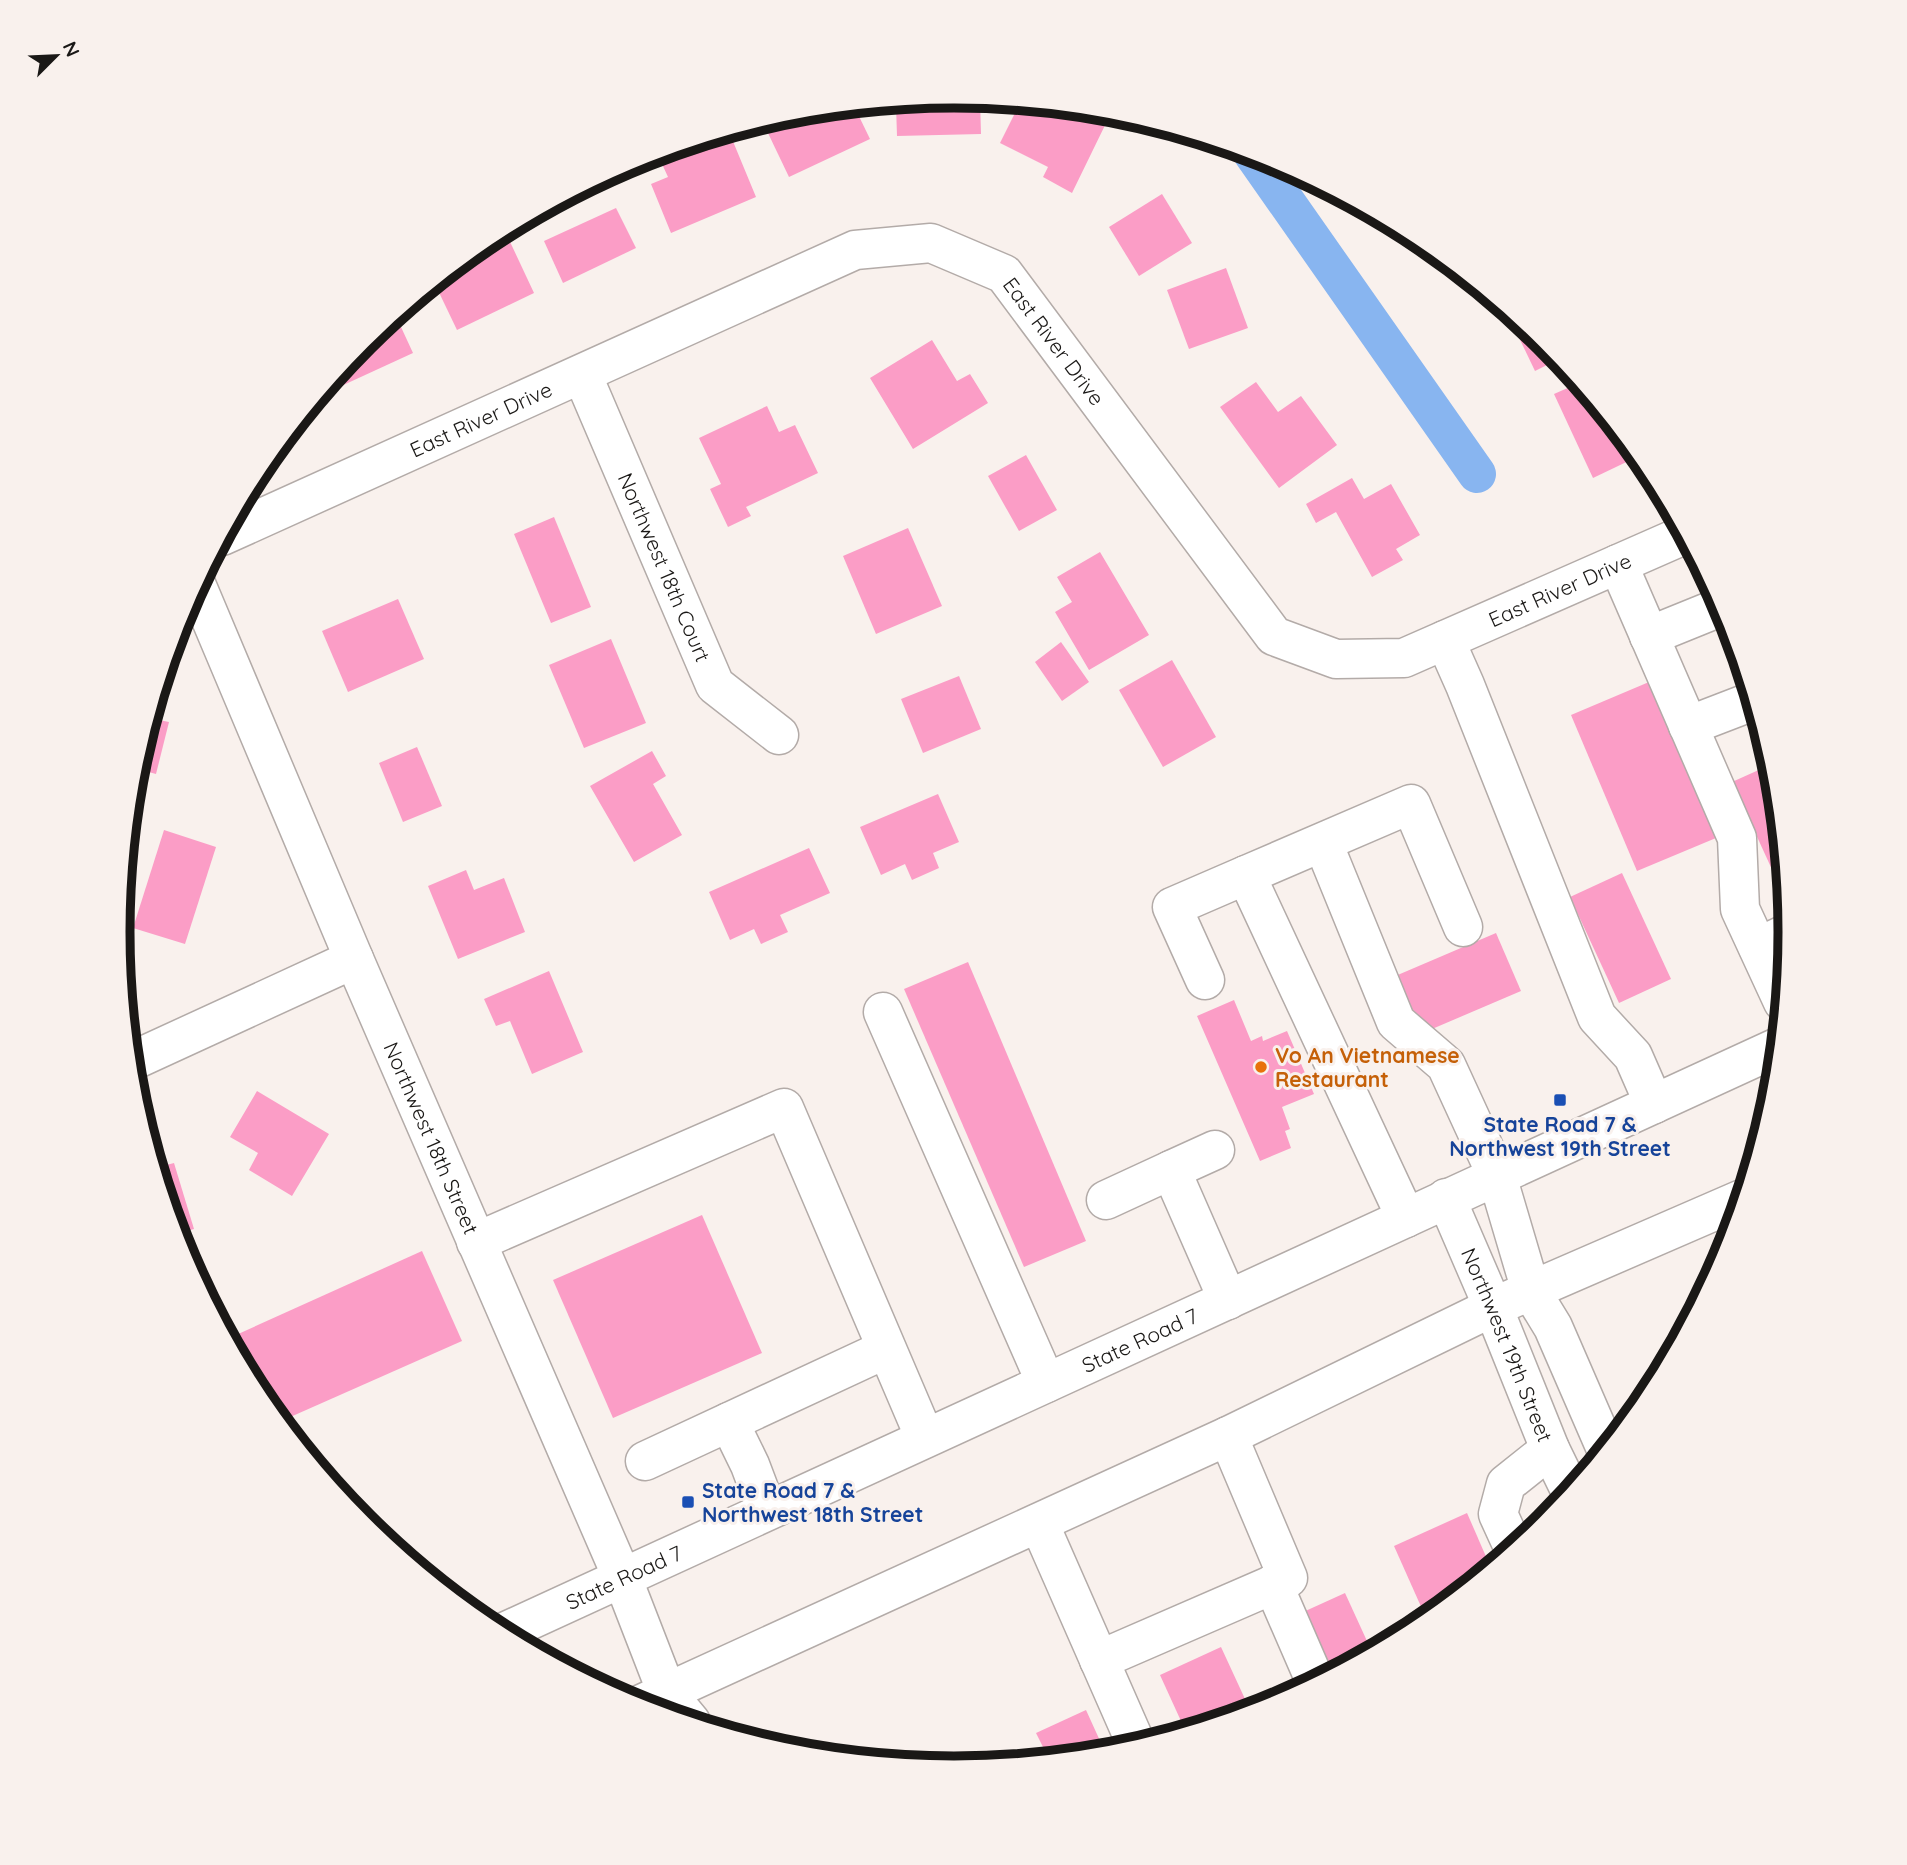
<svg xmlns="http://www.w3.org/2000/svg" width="1907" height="1865" font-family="Quicksand,sans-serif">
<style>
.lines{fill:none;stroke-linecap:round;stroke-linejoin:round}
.canal{stroke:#88b5f0;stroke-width:38}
.building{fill:#fb9dc6}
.minor-casing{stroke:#b3aba8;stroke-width:41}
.major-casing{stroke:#b3aba8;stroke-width:41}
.minor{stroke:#fff;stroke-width:38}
.major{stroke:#fff;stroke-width:38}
.food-dot{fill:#e8710a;stroke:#f9f1ed;stroke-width:2.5}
.transit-dot{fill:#1a4fb4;stroke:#f9f1ed;stroke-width:2.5}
.labels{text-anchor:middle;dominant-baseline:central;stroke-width:6;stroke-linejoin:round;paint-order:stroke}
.street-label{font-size:21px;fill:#1a1816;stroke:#f9f1ed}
.food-label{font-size:21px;font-weight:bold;fill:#c56008;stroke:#f9f1ed;text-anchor:start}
.transit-label{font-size:21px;font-weight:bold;fill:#164399;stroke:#f9f1ed}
.rim{fill:none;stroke:#1a1816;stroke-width:9}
</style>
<rect width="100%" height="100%" fill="#f9f1ed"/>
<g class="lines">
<path class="canal" d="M1252,153L1477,474"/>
</g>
<g class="building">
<path d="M954,96L980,99L981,134L897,136L896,105L938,103V98Z"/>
<path d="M1020,103L1104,111L1110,115L1072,193L1043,177L1048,167L1000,143Z"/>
<path d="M854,106L870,139L789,177L767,131L812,110Z"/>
<path d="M704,138L709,149L732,139L756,197L671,233L651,184L668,177L657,153Z"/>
<path d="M1162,194L1192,243L1139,276L1109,227Z"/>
<path d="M616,208L636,248L563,283L544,241Z"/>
<path d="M504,229L534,293L457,330L434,282L489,237Z"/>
<path d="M1226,268L1248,328L1189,349L1167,290Z"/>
<path d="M395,314L413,353L326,393L324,388L362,341Z"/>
<path d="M1517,318L1545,341L1559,359L1535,371L1511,321Z"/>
<path d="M932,340L957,381L970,374L988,403L913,449L870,378Z"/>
<path d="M1256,382L1278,412L1301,396L1337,445L1279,488L1220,407Z"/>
<path d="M1579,383L1639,456L1593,478L1554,394Z"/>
<path d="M767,406L779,432L795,425L818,473L746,507L751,516L728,527L710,489L721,484L699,438Z"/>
<path d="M1026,455L1057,510L1019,531L988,476Z"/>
<path d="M1352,478L1364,499L1391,484L1420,535L1396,549L1403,560L1372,577L1336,512L1316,523L1306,504Z"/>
<path d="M554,517L591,607L551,623L514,534Z"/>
<path d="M908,528L942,606L876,634L843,556Z"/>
<path d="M1100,552L1149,635L1089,670L1055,612L1072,602L1057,577Z"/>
<path d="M398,599L424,659L348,692L322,631Z"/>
<path d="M611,639L646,723L584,748L549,665Z"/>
<path d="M1061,642L1089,682L1062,701L1035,662Z"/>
<path d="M1172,660L1216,737L1163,767L1119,690Z"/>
<path d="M959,676L981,729L923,753L901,699Z"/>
<path d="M1649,682L1716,838L1637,871L1571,715Z"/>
<path d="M149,718L169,722L156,774L134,768Z"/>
<path d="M417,747L442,806L403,822L379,763Z"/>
<path d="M652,751L666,776L653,784L682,835L634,862L590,786Z"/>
<path d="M1772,764L1774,770L1786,900L1732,782Z"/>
<path d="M938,794L959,842L933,853L939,868L912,880L905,864L881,875L860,827Z"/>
<path d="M164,830L216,847L185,944L133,928Z"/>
<path d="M809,848L830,893L780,915L788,932L761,944L754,929L730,940L709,892Z"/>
<path d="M466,870L474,890L504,878L525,932L458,959L428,886Z"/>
<path d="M1622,873L1671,979L1619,1003L1570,897Z"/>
<path d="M1496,933L1521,991L1418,1035L1393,977Z"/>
<path d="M968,962L1086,1241L1024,1267L904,989Z"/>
<path d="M549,971L583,1052L532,1074L510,1021L496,1026L484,999Z"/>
<path d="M1234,1000L1251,1041L1262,1036L1263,1041L1287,1031L1314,1094L1282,1107L1290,1129L1285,1131L1291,1148L1260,1161L1197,1016Z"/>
<path d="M257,1091L329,1134L292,1196L249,1170L258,1153L230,1137Z"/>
<path d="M174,1163L194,1229L175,1234L155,1168Z"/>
<path d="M702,1215L762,1353L613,1418L553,1280Z"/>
<path d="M422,1251L462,1341L279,1422L258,1397L227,1339Z"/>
<path d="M1467,1513L1491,1568L1427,1620L1394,1546Z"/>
<path d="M1345,1593L1372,1652L1329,1675L1301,1613Z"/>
<path d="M1221,1647L1251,1712L1186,1732L1160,1675Z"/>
<path d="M1086,1710L1106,1754L1049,1759L1036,1733Z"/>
</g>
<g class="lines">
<g class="minor-casing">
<g id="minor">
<path id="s1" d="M582,374L715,685L779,735"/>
<path id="s2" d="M222,536L855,250L931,243L1004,274L1274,636L1336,659L1404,658L1684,535"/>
<path d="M1618,564L1737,838L1740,909L1783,1002"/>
<path id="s3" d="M196,584L354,959L622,1577L667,1693L691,1722"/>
<path d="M1649,636L1723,606"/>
<path d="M1445,640L1465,685L1597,1017L1633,1056L1654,1104"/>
<path d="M1688,726L1753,701"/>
<path d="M1323,843L1396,1022L1446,1065L1497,1176L1531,1291L1553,1327L1606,1449"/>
<path d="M1758,947L1790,932"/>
<path d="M1205,980L1172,907L1246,875"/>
<path d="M883,1012L1046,1383"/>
<path d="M130,1062L354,959"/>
<path d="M1215,1150L1171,1170L1228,1300"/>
<path id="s4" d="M1446,1198L1493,1307L1550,1449L1571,1492"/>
<path d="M1106,1200L1171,1170"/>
<path d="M1406,1218L1246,875L1411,804L1463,927"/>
<path d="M476,1242L784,1108L925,1438"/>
<path d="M729,1422L750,1465L767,1510"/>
<path d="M645,1461L886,1349"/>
<path d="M1039,1523L1137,1746"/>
<path d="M1514,1549L1498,1514L1506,1484L1550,1449"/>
<path d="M1273,1584L1316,1683"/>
<path d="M1099,1660L1288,1578L1228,1436"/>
</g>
</g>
<g class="major-casing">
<g id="major">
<path id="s5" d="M500,1634L1778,1047"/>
<path d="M637,1706L1228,1436L1493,1307L1742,1199"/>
</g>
</g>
<use href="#minor" class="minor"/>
<use href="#major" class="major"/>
</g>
<circle class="food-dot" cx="1261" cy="1067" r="7"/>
<g class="transit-dot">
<rect x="1553" y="1093" width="14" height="14" rx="3.5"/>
<rect x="681" y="1495" width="14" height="14" rx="3.5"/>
</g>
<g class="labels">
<g class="street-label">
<text stroke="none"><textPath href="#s2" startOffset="934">East River Drive</textPath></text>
<text stroke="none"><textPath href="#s2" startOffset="284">East River Drive</textPath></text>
<text stroke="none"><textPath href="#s1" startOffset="210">Northwest 18th Court</textPath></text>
<text stroke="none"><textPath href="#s2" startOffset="1606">East River Drive</textPath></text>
<text stroke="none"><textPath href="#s3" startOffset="602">Northwest 18th Street</textPath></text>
<text stroke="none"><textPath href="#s5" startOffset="704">State Road 7</textPath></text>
<text stroke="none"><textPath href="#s4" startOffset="159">Northwest 19th Street</textPath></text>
<text stroke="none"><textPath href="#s5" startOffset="136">State Road 7</textPath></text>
</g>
<g class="food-label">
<text x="1275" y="1055">Vo An Vietnamese<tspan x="1275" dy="24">Restaurant</tspan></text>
</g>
<g class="transit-label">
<text x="1560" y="1124">State Road 7 &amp;<tspan x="1560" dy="24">Northwest 19th Street</tspan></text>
<text x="702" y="1490" text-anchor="start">State Road 7 &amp;<tspan x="702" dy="24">Northwest 18th Street</tspan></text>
</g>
</g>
<path d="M0 0H1907V1865H0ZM130 932a824 824 0 1 1 1648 0a824 824 0 1 1-1648 0Z" fill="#f9f1ed" fill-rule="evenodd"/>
<path class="rim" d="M130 932a824 824 0 1 1 1648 0a824 824 0 1 1-1648 0Z"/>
<g transform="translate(56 56) rotate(66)" stroke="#f9f1ed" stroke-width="5" paint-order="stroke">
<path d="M0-5L12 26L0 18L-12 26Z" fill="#1a1816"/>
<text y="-10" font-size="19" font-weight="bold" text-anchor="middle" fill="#1a1816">N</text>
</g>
</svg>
